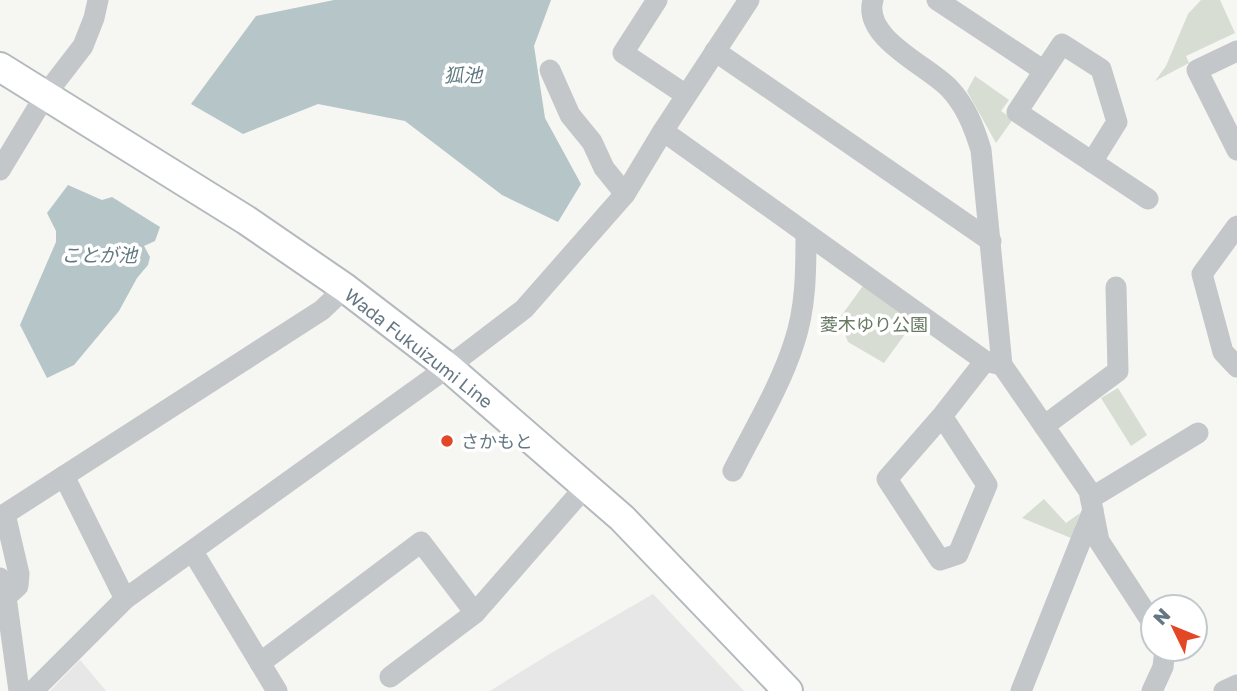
<svg xmlns="http://www.w3.org/2000/svg" width="1237" height="691" font-family="'Golos Text','Noto Sans JP',sans-serif">
<style>
.built{fill:#e6e7e6}
.green{fill:#d7ddd3}
.water{fill:#b6c5c7}
.lines{fill:none;stroke-linecap:round;stroke-linejoin:round}
.secondary-casing{stroke:#b3b9bd;stroke-width:32}
.minor{stroke:#c3c7ca;stroke-width:21}
.secondary{stroke:#fff;stroke-width:28}
.poi-dot{fill:#e24826;stroke:#fff;stroke-width:2.5}
.labels{text-anchor:middle;dominant-baseline:central;stroke-width:7;stroke-linejoin:round;paint-order:stroke}
.park-label{font-size:18px;fill:#697a64;stroke:#fff}
.street-label{font-size:18px;fill:#657783;stroke:#fff}
.poi-label{font-size:18px;fill:#657783;stroke:#fff;text-anchor:start}
.water-label{font-size:19px;font-style:italic;fill:#607980;stroke:#fff}
</style>
<rect width="100%" height="100%" fill="#f6f6f2"/>
<g class="built">
<path d="M653,594L744,691H490L548,655Z"/>
<path d="M80,660L106,691H50Z"/>
</g>
<g class="green">
<path d="M1201,0H1220L1235,33L1186,56L1189,63L1155,81L1166,66L1188,14Z"/>
<path d="M975,76L1009,100L1001,111L1013,119L996,143L967,91Z"/>
<path d="M865,283L916,319L884,363L848,342L839,319Z"/>
<path d="M1118,388L1147,435L1131,446L1101,398Z"/>
<path d="M1044,499L1066,523L1080,513L1071,538L1022,518Z"/>
</g>
<g class="water">
<path d="M334,0H551L534,46L545,118L581,184L558,222L502,195L405,121L318,104L243,134L191,104L256,16Z"/>
<path d="M68,185L102,200L112,197L160,227L155,241L144,246L150,257L148,265L137,278L119,311L74,365L47,378L20,325L56,242V231L47,213Z"/>
</g>
<g class="lines">
<g class="secondary-casing">
<path id="secondary" d="M0,67L246,220L345,288L448,367L622,518L788,691"/>
</g>
<g class="minor">
<path d="M657,0L623,53L686,95"/>
<path d="M873,0C862,38 927,65 949,88C966,106 974,127 981,150L1002,365L1089,491L1099,541L1153,624"/>
<path d="M937,0L1044,71L1017,112L1148,199"/>
<path d="M715,51L991,241"/>
<path d="M1237,51L1197,70L1237,150"/>
<path d="M550,70L570,115L592,142L604,168L625,194"/>
<path d="M1044,71L1062,44L1101,69L1117,122L1092,162"/>
<path d="M663,131L985,361"/>
<path d="M0,170L46,94L83,46L94,18L98,0"/>
<path d="M1237,226L1202,274L1223,352L1237,367"/>
<path d="M942,416L987,485L958,554L940,560L887,479L942,416L985,361L1002,365"/>
<path d="M1044,426L1118,371L1116,287"/>
<path d="M733,471C754,429 780,387 794,343C806,308 806,270 806,234"/>
<path d="M64,476L125,599"/>
<path d="M1091,498L1198,433"/>
<path d="M193,552L277,691"/>
<path d="M0,578L6,597L19,691"/>
<path d="M6,597L18,586L19,574L5,514L322,310L345,288"/>
<path d="M260,663L421,542L475,613"/>
<path d="M390,677L475,613L586,486"/>
<path d="M33,691L125,599L448,367L524,309L625,194L663,131L749,0"/>
<path d="M1021,691L1093,510"/>
<path d="M1152,691L1163,667L1165,649"/>
<path d="M1224,691L1237,685"/>
</g>
<use href="#secondary" class="secondary"/>
</g>
<circle class="poi-dot" cx="447" cy="441" r="7"/>
<g class="labels">
<g class="park-label">
<text x="874" y="324">菱木ゆり公園</text>
</g>
<g class="street-label">
<text transform="translate(419 348) rotate(38)">Wada Fukuizumi Line</text>
</g>
<g class="poi-label">
<text x="461" y="441">さかもと</text>
</g>
<g class="water-label">
<text x="463" y="74">狐池</text>
<text x="99" y="254">ことが池</text>
</g>
</g>
<g transform="translate(1174 628) rotate(313)"><circle r="33" fill="#ffffff" stroke="#c1c9cd" stroke-width="2"/>
<path d="M0-5L12 26L0 18L-12 26Z" fill="#e24826"/>
<text y="-10" font-size="19" font-weight="bold" text-anchor="middle" fill="#657783">N</text>
</g>
</svg>
